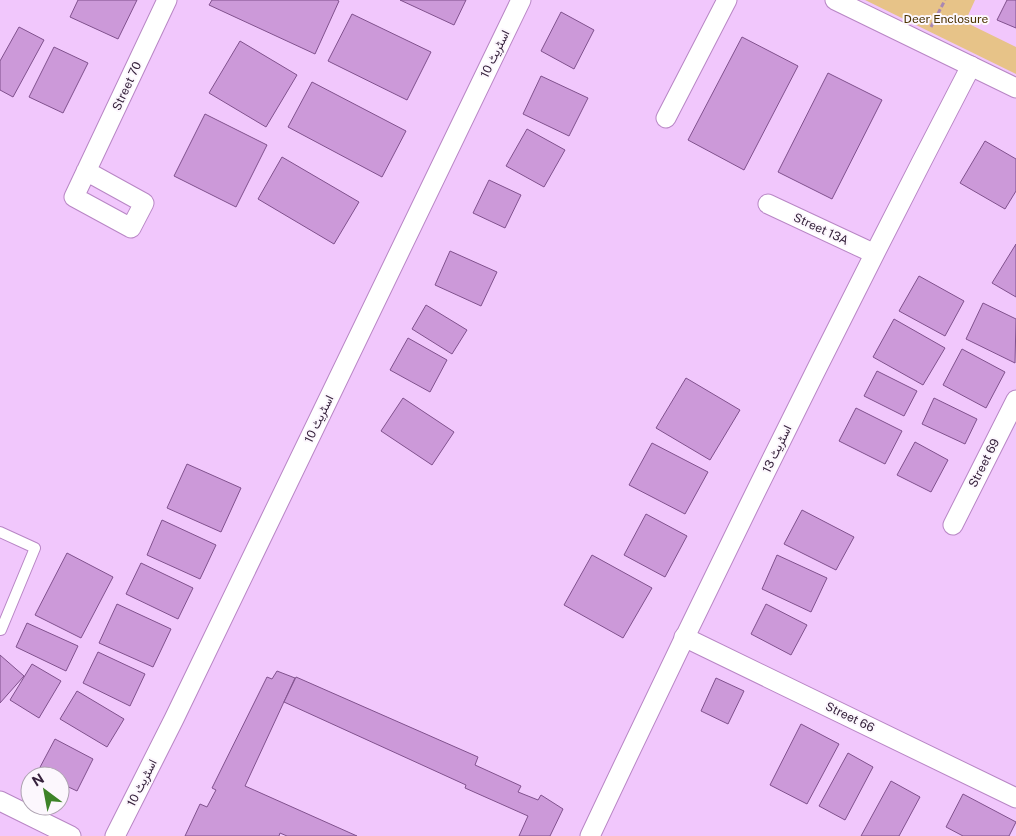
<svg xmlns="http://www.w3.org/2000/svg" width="1016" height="836" font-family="'Public Sans',Vazirmatn,sans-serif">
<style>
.green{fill:#e7c388}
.building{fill:#cc99d9;stroke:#80518d}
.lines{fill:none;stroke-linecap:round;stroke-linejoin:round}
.lane-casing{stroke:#b886c5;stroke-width:12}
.street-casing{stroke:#b886c5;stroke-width:21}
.path{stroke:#a987b2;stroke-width:3;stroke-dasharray:5 2.5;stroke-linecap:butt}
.lane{stroke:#fff;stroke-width:10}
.street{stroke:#fff;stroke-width:19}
.labels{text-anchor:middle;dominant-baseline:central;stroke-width:4;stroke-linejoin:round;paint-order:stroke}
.park-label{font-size:12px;fill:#4c3300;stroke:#fcf7fd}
.street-label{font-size:12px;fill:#36223c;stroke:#fcf7fd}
</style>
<rect width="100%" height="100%" fill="#f1c7fc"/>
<path class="green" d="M865,0H975L965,22L1016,47V74Z"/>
<g class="building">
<path d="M78,0H137L118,39L70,17Z"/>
<path d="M212,0H337L339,1L315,54L209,5Z"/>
<path d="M400,0H466L454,25Z"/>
<path d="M1007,0H1016V28L997,20Z"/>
<path d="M561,12L594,30L574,69L541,51Z"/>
<path d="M352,14L431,52L407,100L328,61Z"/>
<path d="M19,27L44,40L13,97L0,90V61Z"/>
<path d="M742,37L798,66L744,170L688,140Z"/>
<path d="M240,41L297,75L266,127L209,93Z"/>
<path d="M54,47L88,63L63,113L29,97Z"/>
<path d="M828,73L882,100L832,199L778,172Z"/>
<path d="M541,76L588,98L569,136L523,114Z"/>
<path d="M312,82L406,131L382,177L288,127Z"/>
<path d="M205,114L267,145L236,207L174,176Z"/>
<path d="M527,129L565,150L544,187L506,166Z"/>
<path d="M985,141L1016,159V191L1005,209L960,183Z"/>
<path d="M282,157L359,202L334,244L258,199Z"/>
<path d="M489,180L521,195L505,228L473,213Z"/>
<path d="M1016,244V297L992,283Z"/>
<path d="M450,251L497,272L481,306L435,285Z"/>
<path d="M919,276L964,301L945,336L899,311Z"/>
<path d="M983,303L1016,319L1015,363L966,339Z"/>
<path d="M426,305L467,330L452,354L412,329Z"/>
<path d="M894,319L945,348L923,385L873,357Z"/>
<path d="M408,338L447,360L430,392L390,370Z"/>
<path d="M962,349L1005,372L986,408L943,385Z"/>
<path d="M877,371L917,391L904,416L864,396Z"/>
<path d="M686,378L740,410L710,460L656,428Z"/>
<path d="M403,398L454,432L432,465L381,431Z"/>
<path d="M934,398L977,419L965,444L922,424Z"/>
<path d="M856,408L902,431L885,464L839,441Z"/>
<path d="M915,442L948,460L931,492L897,475Z"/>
<path d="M652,443L708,472L685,514L629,485Z"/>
<path d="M187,464L241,488L221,532L167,508Z"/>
<path d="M802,510L854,537L836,570L784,544Z"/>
<path d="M646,514L687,536L665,577L624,555Z"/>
<path d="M162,520L216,545L200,579L147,555Z"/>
<path d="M67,553L113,577L81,638L35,615Z"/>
<path d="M592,555L652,588L623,638L564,605Z"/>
<path d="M777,555L827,578L811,612L762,589Z"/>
<path d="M141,563L193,588L178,619L126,594Z"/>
<path d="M117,604L171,629L153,667L99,643Z"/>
<path d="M766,604L807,625L791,655L751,634Z"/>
<path d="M27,623L78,646L66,671L16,647Z"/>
<path d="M98,652L145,674L130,706L83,683Z"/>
<path d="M0,655L24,676L0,703Z"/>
<path d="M32,664L61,681L39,718L10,700Z"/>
<path d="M277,671L295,678L245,786L357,836H287L280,833L279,836H185L200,804L207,807L216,790L212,788L267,677L272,679Z"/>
<path d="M296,677L478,757L475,765L521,786L518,792L538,800L541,795L563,809L550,836H519L528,816L465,788L466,785L284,702Z"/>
<path d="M716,678L744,691L728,724L701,711Z"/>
<path d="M77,691L124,719L107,747L60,719Z"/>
<path d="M801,724L839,744L807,804L770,785Z"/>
<path d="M55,739L93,759L77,791L60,783V776H48L38,771Z"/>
<path d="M848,753L873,767L845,820L819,806Z"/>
<path d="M891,781L920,797L899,836H861Z"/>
<path d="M963,794L1016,822L1009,836H963L946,827Z"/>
</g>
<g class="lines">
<g class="lane-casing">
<path id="lane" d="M0,532L35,548L1,630L0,629"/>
</g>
<g class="street-casing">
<g id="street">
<path d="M835,0L1016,88"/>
<path d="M666,118L727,0"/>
<path d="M86,171L144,203L131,228L74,197L167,0"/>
<path d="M768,204L873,253"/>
<path d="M953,525L1016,400"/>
<path d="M684,637L1016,798"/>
<path d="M0,801L71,836"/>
<path d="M115,836L174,719L521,0"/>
<path d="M590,836C712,577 839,320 971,66"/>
</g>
</g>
<path class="path" d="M931,27L945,0"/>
<use href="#lane" class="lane"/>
<use href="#street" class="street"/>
</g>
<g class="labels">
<g class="park-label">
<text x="946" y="19">Deer Enclosure</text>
</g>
<g class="street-label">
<text transform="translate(495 54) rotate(-64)">اسٹریٹ 10</text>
<text transform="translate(127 86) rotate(-65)">Street 70</text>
<text transform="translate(821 229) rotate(25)">Street 13A</text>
<text transform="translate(319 419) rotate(-64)">اسٹریٹ 10</text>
<text transform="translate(777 449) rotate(-64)">اسٹریٹ 13</text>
<text transform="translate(984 463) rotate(-63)">Street 69</text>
<text transform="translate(850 717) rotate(26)">Street 66</text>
<text transform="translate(142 783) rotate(-63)">اسٹریٹ 10</text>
</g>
</g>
<g transform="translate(45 791) rotate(328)"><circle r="24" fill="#fcf7fd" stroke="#ada2b0"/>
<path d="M0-4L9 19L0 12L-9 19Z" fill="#3d8328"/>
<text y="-8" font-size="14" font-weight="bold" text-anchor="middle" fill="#36223c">N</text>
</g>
</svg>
